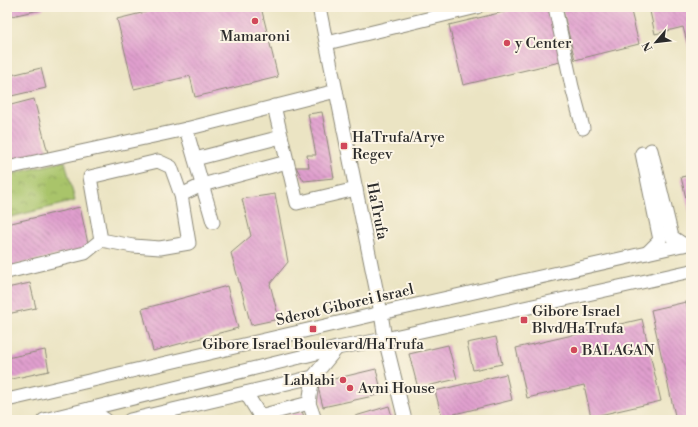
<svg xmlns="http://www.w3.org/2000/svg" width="698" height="427" font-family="'Libre Bodoni',serif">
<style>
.park{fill:url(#park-crowns);stroke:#6a784b}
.building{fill:url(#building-back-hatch)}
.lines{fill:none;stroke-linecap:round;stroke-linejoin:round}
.minor-casing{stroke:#8b8877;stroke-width:15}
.minor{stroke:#fff;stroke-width:13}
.poi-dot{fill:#d1495b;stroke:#fcf5e5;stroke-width:1.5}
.labels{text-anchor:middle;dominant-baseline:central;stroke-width:4;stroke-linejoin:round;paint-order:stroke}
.poi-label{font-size:15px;fill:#2b2b2b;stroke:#fcf5e5;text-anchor:start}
.street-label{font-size:15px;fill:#2b2b2b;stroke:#fcf5e5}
</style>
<defs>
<pattern id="park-crowns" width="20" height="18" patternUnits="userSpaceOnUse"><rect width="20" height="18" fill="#a9c46b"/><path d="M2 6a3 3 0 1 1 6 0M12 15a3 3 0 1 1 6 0" fill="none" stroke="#8a9f58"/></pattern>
<pattern id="building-back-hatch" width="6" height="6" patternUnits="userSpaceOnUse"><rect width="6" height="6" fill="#e09fce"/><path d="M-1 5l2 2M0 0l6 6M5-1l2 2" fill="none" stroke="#b682a7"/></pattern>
</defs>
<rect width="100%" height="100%" fill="#fcf5e5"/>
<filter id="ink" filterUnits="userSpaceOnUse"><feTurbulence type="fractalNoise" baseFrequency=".025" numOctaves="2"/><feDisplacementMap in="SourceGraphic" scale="8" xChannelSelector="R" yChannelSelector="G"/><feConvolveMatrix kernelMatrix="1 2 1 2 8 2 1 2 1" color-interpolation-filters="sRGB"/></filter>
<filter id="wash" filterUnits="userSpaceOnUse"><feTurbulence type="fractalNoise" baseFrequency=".012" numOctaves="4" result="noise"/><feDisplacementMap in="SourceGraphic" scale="16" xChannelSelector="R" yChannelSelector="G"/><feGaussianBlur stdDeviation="0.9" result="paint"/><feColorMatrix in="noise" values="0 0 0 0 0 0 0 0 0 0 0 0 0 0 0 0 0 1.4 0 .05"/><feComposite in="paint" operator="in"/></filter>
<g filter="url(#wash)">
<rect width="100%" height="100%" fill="#ebe4c3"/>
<path class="park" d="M65,161L75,201L7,218V175Z"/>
<g id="blocks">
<g class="building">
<path d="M7,7H43L44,9L7,17Z"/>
<path d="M166,7H261L278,77L195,97L190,76L134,89L117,19Z"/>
<path d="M524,7H551L564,61L463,85L449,25Z"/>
<path d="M562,7H630L639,44L575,60Z"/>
<path d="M649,7H691V57L683,27L655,34Z"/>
<path d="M41,68L46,88L7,97V76Z"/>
<path d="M34,99L48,153L7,163V106Z"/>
<path d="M322,112L334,178L304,181L296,167H309L307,155H316L308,114Z"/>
<path d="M691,175V215H690L681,177Z"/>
<path d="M275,194L288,262L270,284L279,319L251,325L231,253L251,236L242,199Z"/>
<path d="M80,207L89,248L7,267V224Z"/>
<path d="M30,283L36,308L7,314V288Z"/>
<path d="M227,286L238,328L153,351L142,309Z"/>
<path d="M686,302L691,322V420H676L651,310Z"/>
<path d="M642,319L661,401L591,417L584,385L527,398L516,348Z"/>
<path d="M496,337L502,364L473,370L467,343Z"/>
<path d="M448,345L457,379L418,388L409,354Z"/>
<path d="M45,350L49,371L7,380V358Z"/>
<path d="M376,369L382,394L323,407L317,383Z"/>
<path d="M506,374L512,400L442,417L435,391Z"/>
<path d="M389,406L393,420H342Z"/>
<path d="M302,411L305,420H271Z"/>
</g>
</g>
</g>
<g filter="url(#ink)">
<use href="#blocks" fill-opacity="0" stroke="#8b8877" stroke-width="1"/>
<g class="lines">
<g class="minor-casing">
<g id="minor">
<path d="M319,7L381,313L385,339L405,420"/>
<path d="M555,7L572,87L583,128"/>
<path d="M327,43L477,7"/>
<path d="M274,106L297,203L356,189"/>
<path d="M186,129L213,222"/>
<path d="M651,150L672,237L684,245"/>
<path d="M642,153L660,240L647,253"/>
<path d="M195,159L281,137"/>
<path d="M158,161L171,167L181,195L189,243L160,248L133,246L101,240L90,177Z"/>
<path d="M7,168L186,129L336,91"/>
<path d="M181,195L202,185L287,162"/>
<path d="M7,272L85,253L101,240"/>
<path d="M246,393L260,416L309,403L313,377"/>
<path d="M7,400L381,313L691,243"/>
<path d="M309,403L315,420"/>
<path d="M89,409L106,420"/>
<path d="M44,420L337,348L385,339L691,271"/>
<path d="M130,420L313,377L337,348"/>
</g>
</g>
<use href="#minor" class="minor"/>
</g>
</g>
<g class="poi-dot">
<circle cx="255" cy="21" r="4"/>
<circle cx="507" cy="43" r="4"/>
<rect x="340" y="142" width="8" height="8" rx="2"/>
<rect x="520" y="316" width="8" height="8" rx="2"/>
<rect x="309" y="325" width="8" height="8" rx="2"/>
<circle cx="574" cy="350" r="4"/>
<circle cx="343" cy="380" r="4"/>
<circle cx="350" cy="388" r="4"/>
</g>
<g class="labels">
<g class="poi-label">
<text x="255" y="36" text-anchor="middle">Mamaroni</text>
<text x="515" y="43">y Center</text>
<text x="352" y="137">HaTrufa/Arye<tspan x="352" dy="17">Regev</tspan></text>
<text x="532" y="311">Gibore Israel<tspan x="532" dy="17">Blvd/HaTrufa</tspan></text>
<text x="313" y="344" text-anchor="middle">Gibore Israel Boulevard/HaTrufa</text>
<text x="582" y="350">BALAGAN</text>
<text x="335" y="380" text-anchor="end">Lablabi</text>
<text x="358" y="388">Avni House</text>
</g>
<g class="street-label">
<text transform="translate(377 211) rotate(79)">HaTrufa</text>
<text transform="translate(345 305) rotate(-13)">Sderot Giborei Israel</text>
</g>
</g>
<rect width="698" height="427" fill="none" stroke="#fcf5e5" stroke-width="24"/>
<g transform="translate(656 42) rotate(242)" stroke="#fcf5e5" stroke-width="3" paint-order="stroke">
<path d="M0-3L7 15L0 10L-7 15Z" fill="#2b2b2b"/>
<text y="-6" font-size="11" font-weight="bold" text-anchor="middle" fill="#2b2b2b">N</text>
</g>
</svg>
